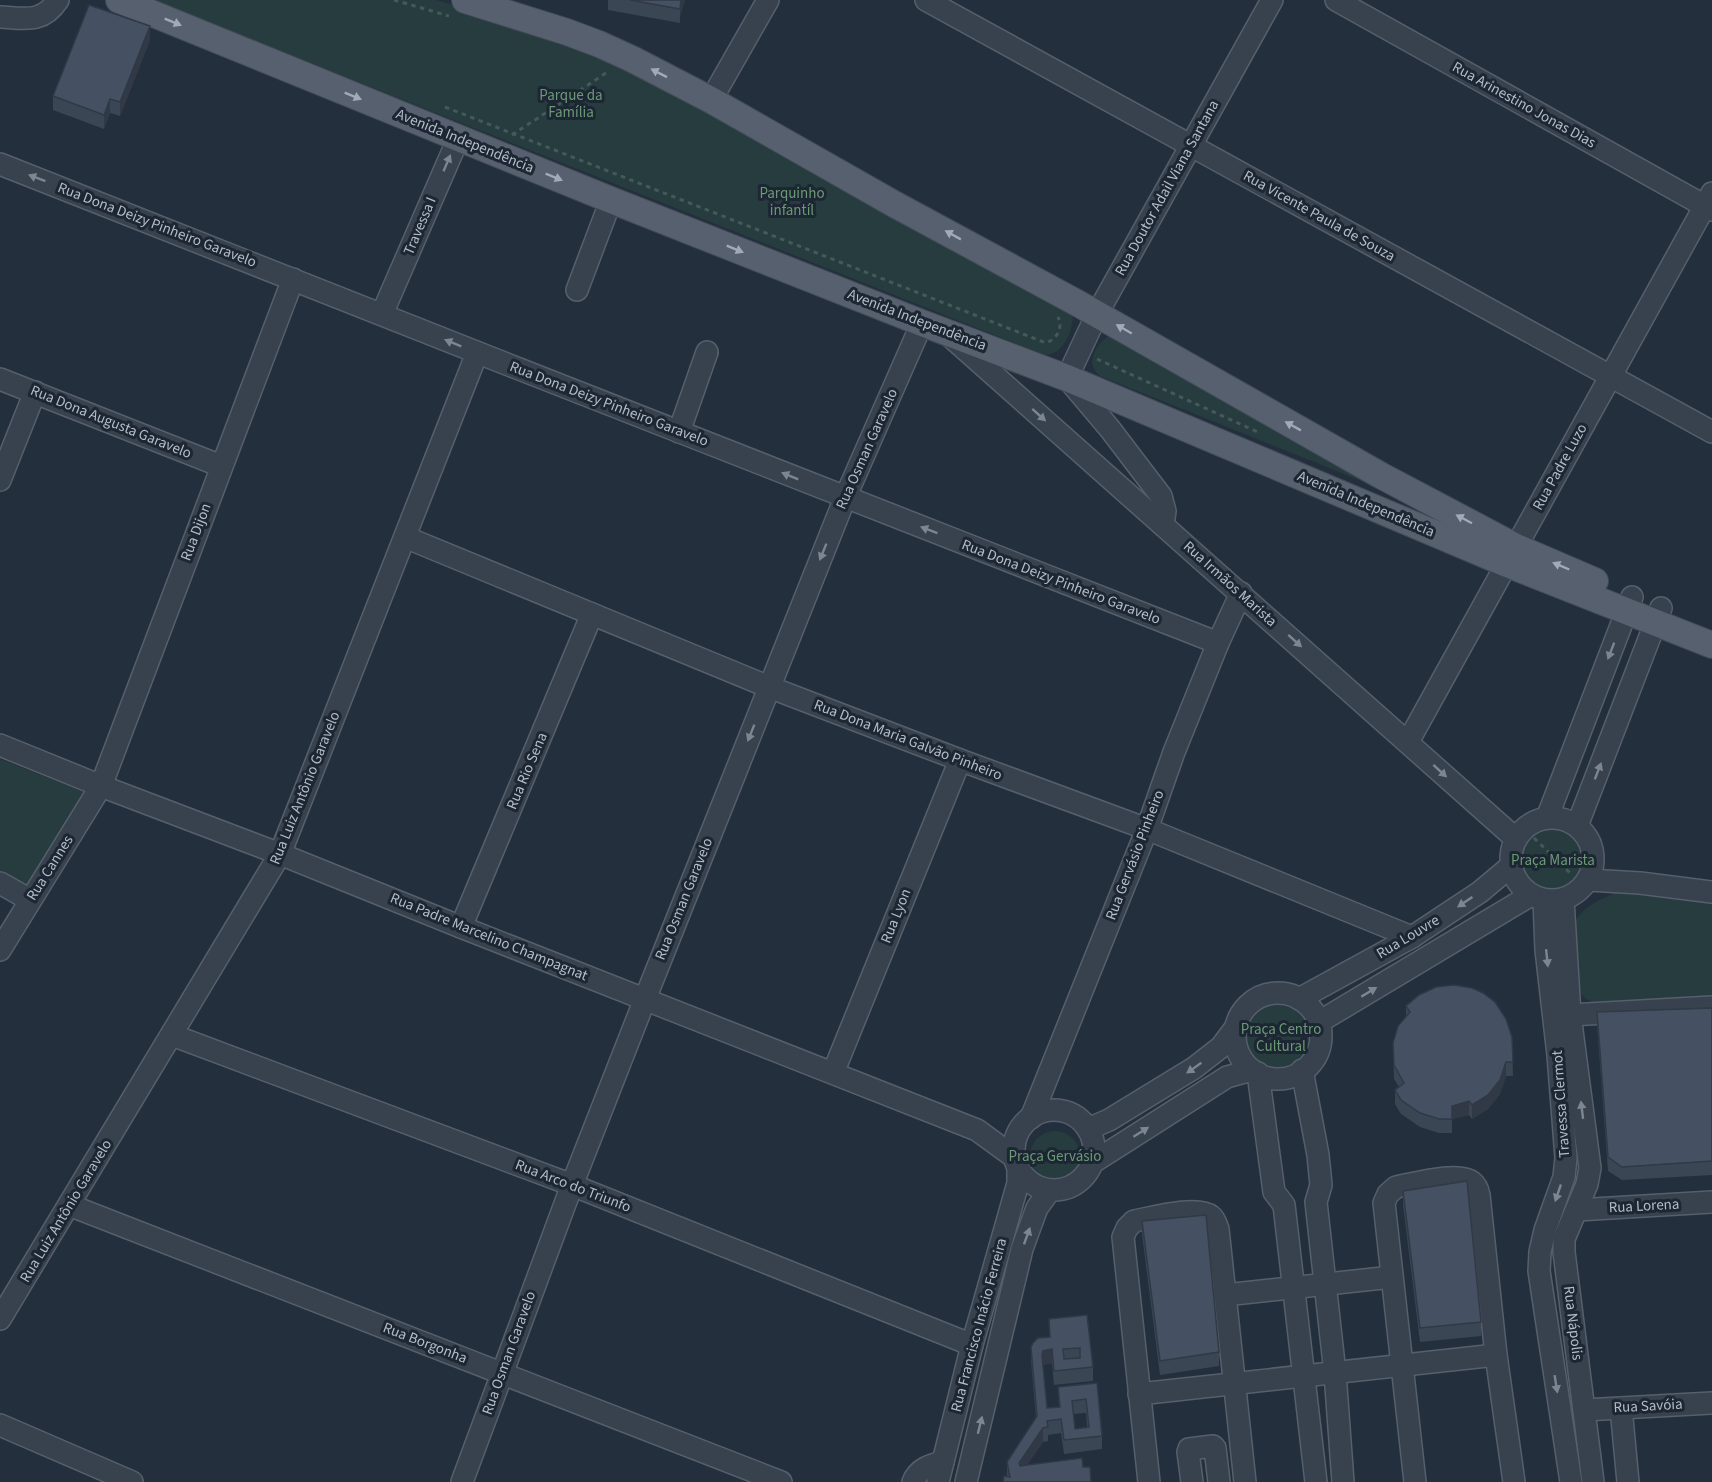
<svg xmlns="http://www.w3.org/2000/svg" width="1712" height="1482" font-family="'Source Sans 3',sans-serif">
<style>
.green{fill:#263c3f}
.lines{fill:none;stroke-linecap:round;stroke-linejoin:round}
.minor-casing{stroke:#565f6c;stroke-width:24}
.major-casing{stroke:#414a57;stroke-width:28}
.path{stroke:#44595c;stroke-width:3;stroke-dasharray:4.5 4.5;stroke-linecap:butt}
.minor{stroke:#38414e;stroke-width:21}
.major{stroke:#56606e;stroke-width:26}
.wall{fill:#3b4654;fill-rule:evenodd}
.shaded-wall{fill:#303945}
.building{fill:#455162;stroke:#303945;stroke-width:1.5;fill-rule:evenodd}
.oneway{fill:#a1aab7}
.oneway2{fill:#7c8592}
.labels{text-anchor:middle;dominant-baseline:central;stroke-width:6;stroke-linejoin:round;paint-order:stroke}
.park-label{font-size:15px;fill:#6b9a76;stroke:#1d2633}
.street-label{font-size:15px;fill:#b4bcc9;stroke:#1d2633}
</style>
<rect width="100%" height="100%" fill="#242f3e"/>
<g class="green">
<path d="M152,0H436L511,22L597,52L1073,313C1073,330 1065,354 1045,355Z"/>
<path d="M1112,334L1399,496L1100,376C1083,363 1097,342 1112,334Z"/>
<path d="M0,759L82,791L84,798L29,886H20L0,873Z"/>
<circle cx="1553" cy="860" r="34"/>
<path d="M1621,891L1712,901V998L1602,1004C1590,1002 1583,999 1577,988L1574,923C1584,905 1603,898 1621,891Z"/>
<circle cx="1281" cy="1038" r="35"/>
<circle cx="1055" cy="1156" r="25"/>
</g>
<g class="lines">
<g class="minor-casing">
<g id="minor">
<path d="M926,0L1712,432"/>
<path d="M1336,0L1712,210"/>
<path d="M0,17C25,18 42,24 58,0"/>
<path d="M711,100L768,0"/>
<path d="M0,164C406,324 811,485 1218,643"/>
<path d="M577,290L611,200"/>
<path d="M382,314L458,139"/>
<path d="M951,337L1516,839"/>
<path d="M0,379L221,466"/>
<path d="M679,432L707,352"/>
<path d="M0,480L35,392"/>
<path d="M1163,525L1165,511L1161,496L1110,429L1067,378L1097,314L1272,0"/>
<path d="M405,537L769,687L960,760L1147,829L1412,937"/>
<path d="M1408,742L1712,193"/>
<path d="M0,745L101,786L280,854L461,927L977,1130L1014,1157"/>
<circle cx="1552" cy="859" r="41"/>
<path d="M1547,818L1632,597"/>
<path d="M1577,826L1661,608"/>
<path d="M1588,880L1640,883L1712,892"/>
<path d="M0,883L30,900"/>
<path d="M1563,899L1570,1015L1590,1168L1587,1184L1564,1239V1252L1593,1482"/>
<path d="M1544,900L1546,950L1558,1055L1566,1158L1564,1177L1545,1230L1540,1252L1539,1271L1571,1482"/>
<path d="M461,927L592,614"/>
<path d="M0,950L101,786L293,279"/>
<circle cx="1278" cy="1036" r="43"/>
<path d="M1299,999L1412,937L1480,892L1511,866"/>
<path d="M1570,1015L1712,1007"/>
<path d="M1319,1022L1531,895"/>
<path d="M172,1035L572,1185L972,1345"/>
<path d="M1302,1070L1318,1155L1321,1185L1316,1202L1335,1373L1343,1482"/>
<path d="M833,1073L960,760"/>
<path d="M1258,1073L1274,1192L1284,1205L1316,1482"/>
<circle cx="1054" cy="1150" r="40"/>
<path d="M1031,1118L1147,829L1174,752L1218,643L1241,593"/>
<path d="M1088,1129L1109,1120L1194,1068L1221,1047L1236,1027"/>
<path d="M1092,1163L1227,1077L1252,1070"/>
<path d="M69,1205L781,1482"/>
<path d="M1577,1210L1712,1202"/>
<path d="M1225,1295L1392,1277"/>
<path d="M0,1319L280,854L477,353"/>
<path d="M1139,1394L1496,1355"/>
<path d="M1621,1408L1628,1482"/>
<path d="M1584,1410L1712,1403"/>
<path d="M0,1425L132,1482"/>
<path d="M462,1482L572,1185L645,999L845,498L922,323"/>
<path d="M913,1482C918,1469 930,1465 943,1462"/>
<path d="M938,1482L972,1345L1018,1183V1168"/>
<path d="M966,1482L1022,1249L1037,1208L1050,1190"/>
<path d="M1149,1482L1123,1237L1127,1228L1134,1221C1151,1218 1197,1205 1211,1216C1215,1219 1216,1224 1218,1229L1245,1482"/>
<path d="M1192,1482L1188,1452L1189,1449L1213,1446L1215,1448L1219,1482"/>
<path d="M1415,1482L1384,1203L1388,1194L1396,1187C1413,1184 1459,1171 1472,1182C1476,1185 1478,1190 1479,1195L1496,1355L1514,1482"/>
</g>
</g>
<g class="major-casing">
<g id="major">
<path d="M119,0L611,200L922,323L1067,378L1507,564L1712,645"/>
<path d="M465,0L567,32L599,44L632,59L711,100L894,204L1079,304L1380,475L1516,547L1595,581"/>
</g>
</g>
<g class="path">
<path d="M394,0L449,16"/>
<path d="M445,107L1046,343C1058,338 1063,328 1058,317"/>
<path d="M512,135L609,71"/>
<path d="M1097,359L1260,433"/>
<path d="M1534,838L1570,873"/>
</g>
<use href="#minor" class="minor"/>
<use href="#major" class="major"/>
</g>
<g class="wall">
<path d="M608,0H685L680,16V23L608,10Z"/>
<path d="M150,40L120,116L110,113L104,129L53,110V96Z"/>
<path d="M1406,1006L1512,1037L1513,1076H1506L1500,1094L1488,1109L1472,1119L1469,1115L1452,1119V1133H1439L1420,1127L1401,1114L1395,1104V1090L1399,1087L1394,1079L1393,1043L1406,1017Z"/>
<path d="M1712,1008V1175L1622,1180L1608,1171L1597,1025V1012Z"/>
<path d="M1403,1191L1481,1322V1336L1420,1342L1403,1205Z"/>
<path d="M1142,1221L1219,1352V1366L1160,1375L1142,1234Z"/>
<path d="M1087,1315L1093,1367V1381L1054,1385L1052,1363L1043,1365L1047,1408L1059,1407L1058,1387L1097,1383L1102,1436V1449L1064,1454L1061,1433L1048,1435V1441L1043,1442L1027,1465L1083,1467L1091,1482L1007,1477V1462L1036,1418L1031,1361V1347L1049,1337V1319ZM1086,1413L1087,1427L1075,1429L1073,1414Z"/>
</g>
<g class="shaded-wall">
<path d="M681,0H685L680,16V3Z"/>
<path d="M150,26V40L120,116V102Z"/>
<path d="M110,99V113L104,129V115Z"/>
<path d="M1506,1062V1076L1500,1094L1488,1109L1472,1119V1105Z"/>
<path d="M1469,1101V1115L1452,1119V1106Z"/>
<path d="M1052,1349V1363L1043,1365L1042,1355L1043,1351Z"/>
<path d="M1043,1428V1442L1019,1477V1463Z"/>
</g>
<g class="building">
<path d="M630,0H681L680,9Z"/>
<path d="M89,5L150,26L120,102L110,99L104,115L53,96Z"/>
<path d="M1454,985L1472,988L1483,993L1495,1002L1506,1019L1512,1037L1513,1062H1506L1500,1080L1488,1095L1472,1105L1469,1101L1452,1106V1119H1439L1420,1113L1401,1100L1395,1090L1404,1083L1394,1065L1393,1043L1398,1026L1410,1012L1406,1006L1419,995L1436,987Z"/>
<path d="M1712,1008V1161L1622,1167L1608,1157L1597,1012Z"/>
<path d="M1467,1181L1481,1322L1420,1328L1403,1191Z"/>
<path d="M1206,1215L1219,1352L1160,1361L1142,1221Z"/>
<path d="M1087,1315L1093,1367L1054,1371L1052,1349L1043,1351L1042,1355L1047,1408L1060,1407L1058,1387L1097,1383L1102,1436L1064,1440L1061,1419L1047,1421L1048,1427L1043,1428L1019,1463L1020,1466L1082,1458L1083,1467H1090L1091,1482H1003L1004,1476L1010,1477L1007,1462L1037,1416L1031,1347L1033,1343L1038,1338L1050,1337L1049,1319ZM1080,1348V1358L1064,1359L1063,1349ZM1086,1399L1089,1427L1075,1429L1072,1401Z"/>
</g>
<defs><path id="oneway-solid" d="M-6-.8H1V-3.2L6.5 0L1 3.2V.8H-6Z" transform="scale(1.5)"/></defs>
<g class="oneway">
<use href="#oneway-solid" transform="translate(173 22) rotate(22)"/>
<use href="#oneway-solid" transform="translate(659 73) rotate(-153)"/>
<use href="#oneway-solid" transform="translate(353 96) rotate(22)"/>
<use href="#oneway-solid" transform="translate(554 177) rotate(22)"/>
<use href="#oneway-solid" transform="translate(953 235) rotate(-151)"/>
<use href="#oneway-solid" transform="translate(735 249) rotate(22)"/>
<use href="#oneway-solid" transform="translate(1124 329) rotate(-150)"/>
<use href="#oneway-solid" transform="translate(1293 426) rotate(-151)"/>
<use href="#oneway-solid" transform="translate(1464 519) rotate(-152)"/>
<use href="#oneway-solid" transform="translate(1561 566) rotate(-157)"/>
</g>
<g class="oneway2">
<use href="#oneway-solid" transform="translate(447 163) rotate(-67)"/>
<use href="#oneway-solid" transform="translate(37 178) rotate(-159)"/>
<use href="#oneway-solid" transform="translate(453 343) rotate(-158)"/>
<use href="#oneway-solid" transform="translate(1039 415) rotate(42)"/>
<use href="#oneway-solid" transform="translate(790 476) rotate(-158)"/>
<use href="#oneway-solid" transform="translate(929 530) rotate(-159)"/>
<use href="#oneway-solid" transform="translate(823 552) rotate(112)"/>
<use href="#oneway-solid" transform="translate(1295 641) rotate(42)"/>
<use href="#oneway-solid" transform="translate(1611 651) rotate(111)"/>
<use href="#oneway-solid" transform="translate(751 733) rotate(112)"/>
<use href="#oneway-solid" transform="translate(1440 771) rotate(42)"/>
<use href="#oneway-solid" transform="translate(1598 771) rotate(-69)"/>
<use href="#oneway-solid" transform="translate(1465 902) rotate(146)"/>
<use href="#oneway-solid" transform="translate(1547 958) rotate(84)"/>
<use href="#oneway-solid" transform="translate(1369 992) rotate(-31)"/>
<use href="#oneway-solid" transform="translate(1194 1068) rotate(145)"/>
<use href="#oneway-solid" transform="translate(1582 1110) rotate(-97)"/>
<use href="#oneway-solid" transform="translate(1141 1132) rotate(-32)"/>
<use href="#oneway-solid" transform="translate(1558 1193) rotate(109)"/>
<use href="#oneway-solid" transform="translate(1027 1236) rotate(-70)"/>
<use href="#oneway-solid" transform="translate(1556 1384) rotate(81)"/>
<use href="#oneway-solid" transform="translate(980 1425) rotate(-76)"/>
</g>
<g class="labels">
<g class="park-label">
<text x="571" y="95">Parque da<tspan x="571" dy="17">Família</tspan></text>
<text x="792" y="193">Parquinho<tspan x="792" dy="17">infantíl</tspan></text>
<text x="1553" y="860">Praça Marista</text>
<text x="1281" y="1029">Praça Centro<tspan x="1281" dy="17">Cultural</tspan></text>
<text x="1055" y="1156">Praça Gervásio</text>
</g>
<g class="street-label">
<text transform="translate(1524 105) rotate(29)">Rua Arinestino Jonas Dias</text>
<text transform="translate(465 141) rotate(22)">Avenida Independência</text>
<text transform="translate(1167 188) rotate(-61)">Rua Doutor Adail Viana Santana</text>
<text transform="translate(1319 216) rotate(29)">Rua Vicente Paula de Souza</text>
<text transform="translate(157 225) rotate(21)">Rua Dona Deizy Pinheiro Garavelo</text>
<text transform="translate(420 226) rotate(-67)">Travessa I</text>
<text transform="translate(917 320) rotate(21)">Avenida Independência</text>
<text transform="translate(609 404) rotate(21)">Rua Dona Deizy Pinheiro Garavelo</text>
<text transform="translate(111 422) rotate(22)">Rua Dona Augusta Garavelo</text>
<text transform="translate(867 449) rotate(-66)">Rua Osman Garavelo</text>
<text transform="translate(1560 467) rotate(-61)">Rua Padre Luzo</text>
<text transform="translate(1366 504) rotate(23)">Avenida Independência</text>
<text transform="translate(196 532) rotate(-69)">Rua Dijon</text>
<text transform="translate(1061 582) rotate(21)">Rua Dona Deizy Pinheiro Garavelo</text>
<text transform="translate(1230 584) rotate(42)">Rua Irmãos Marista</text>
<text transform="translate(908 740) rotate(21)">Rua Dona Maria Galvão Pinheiro</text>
<text transform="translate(527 771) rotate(-67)">Rua Rio Sena</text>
<text transform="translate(305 788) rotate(-68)">Rua Luiz Antônio Garavelo</text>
<text transform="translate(1135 855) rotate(-69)">Rua Gervásio Pinheiro</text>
<text transform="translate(50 868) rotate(-58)">Rua Cannes</text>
<text transform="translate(684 899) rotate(-68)">Rua Osman Garavelo</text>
<text transform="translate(896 916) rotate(-68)">Rua Lyon</text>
<text transform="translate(489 937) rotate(22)">Rua Padre Marcelino Champagnat</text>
<text transform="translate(1408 937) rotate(-31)">Rua Louvre</text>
<text transform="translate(1561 1104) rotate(-94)">Travessa Clermot</text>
<text transform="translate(573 1186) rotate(21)">Rua Arco do Triunfo</text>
<text transform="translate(1644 1206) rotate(-3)">Rua Lorena</text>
<text transform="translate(66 1211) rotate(-59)">Rua Luiz Antônio Garavelo</text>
<text transform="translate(1573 1323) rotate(83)">Rua Nápolis</text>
<text transform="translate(979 1325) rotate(-75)">Rua Francisco Inácio Ferreira</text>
<text transform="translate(425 1343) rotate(21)">Rua Borgonha</text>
<text transform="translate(509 1353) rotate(-70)">Rua Osman Garavelo</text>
<text transform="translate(1648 1406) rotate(-3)">Rua Savóia</text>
</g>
</g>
</svg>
